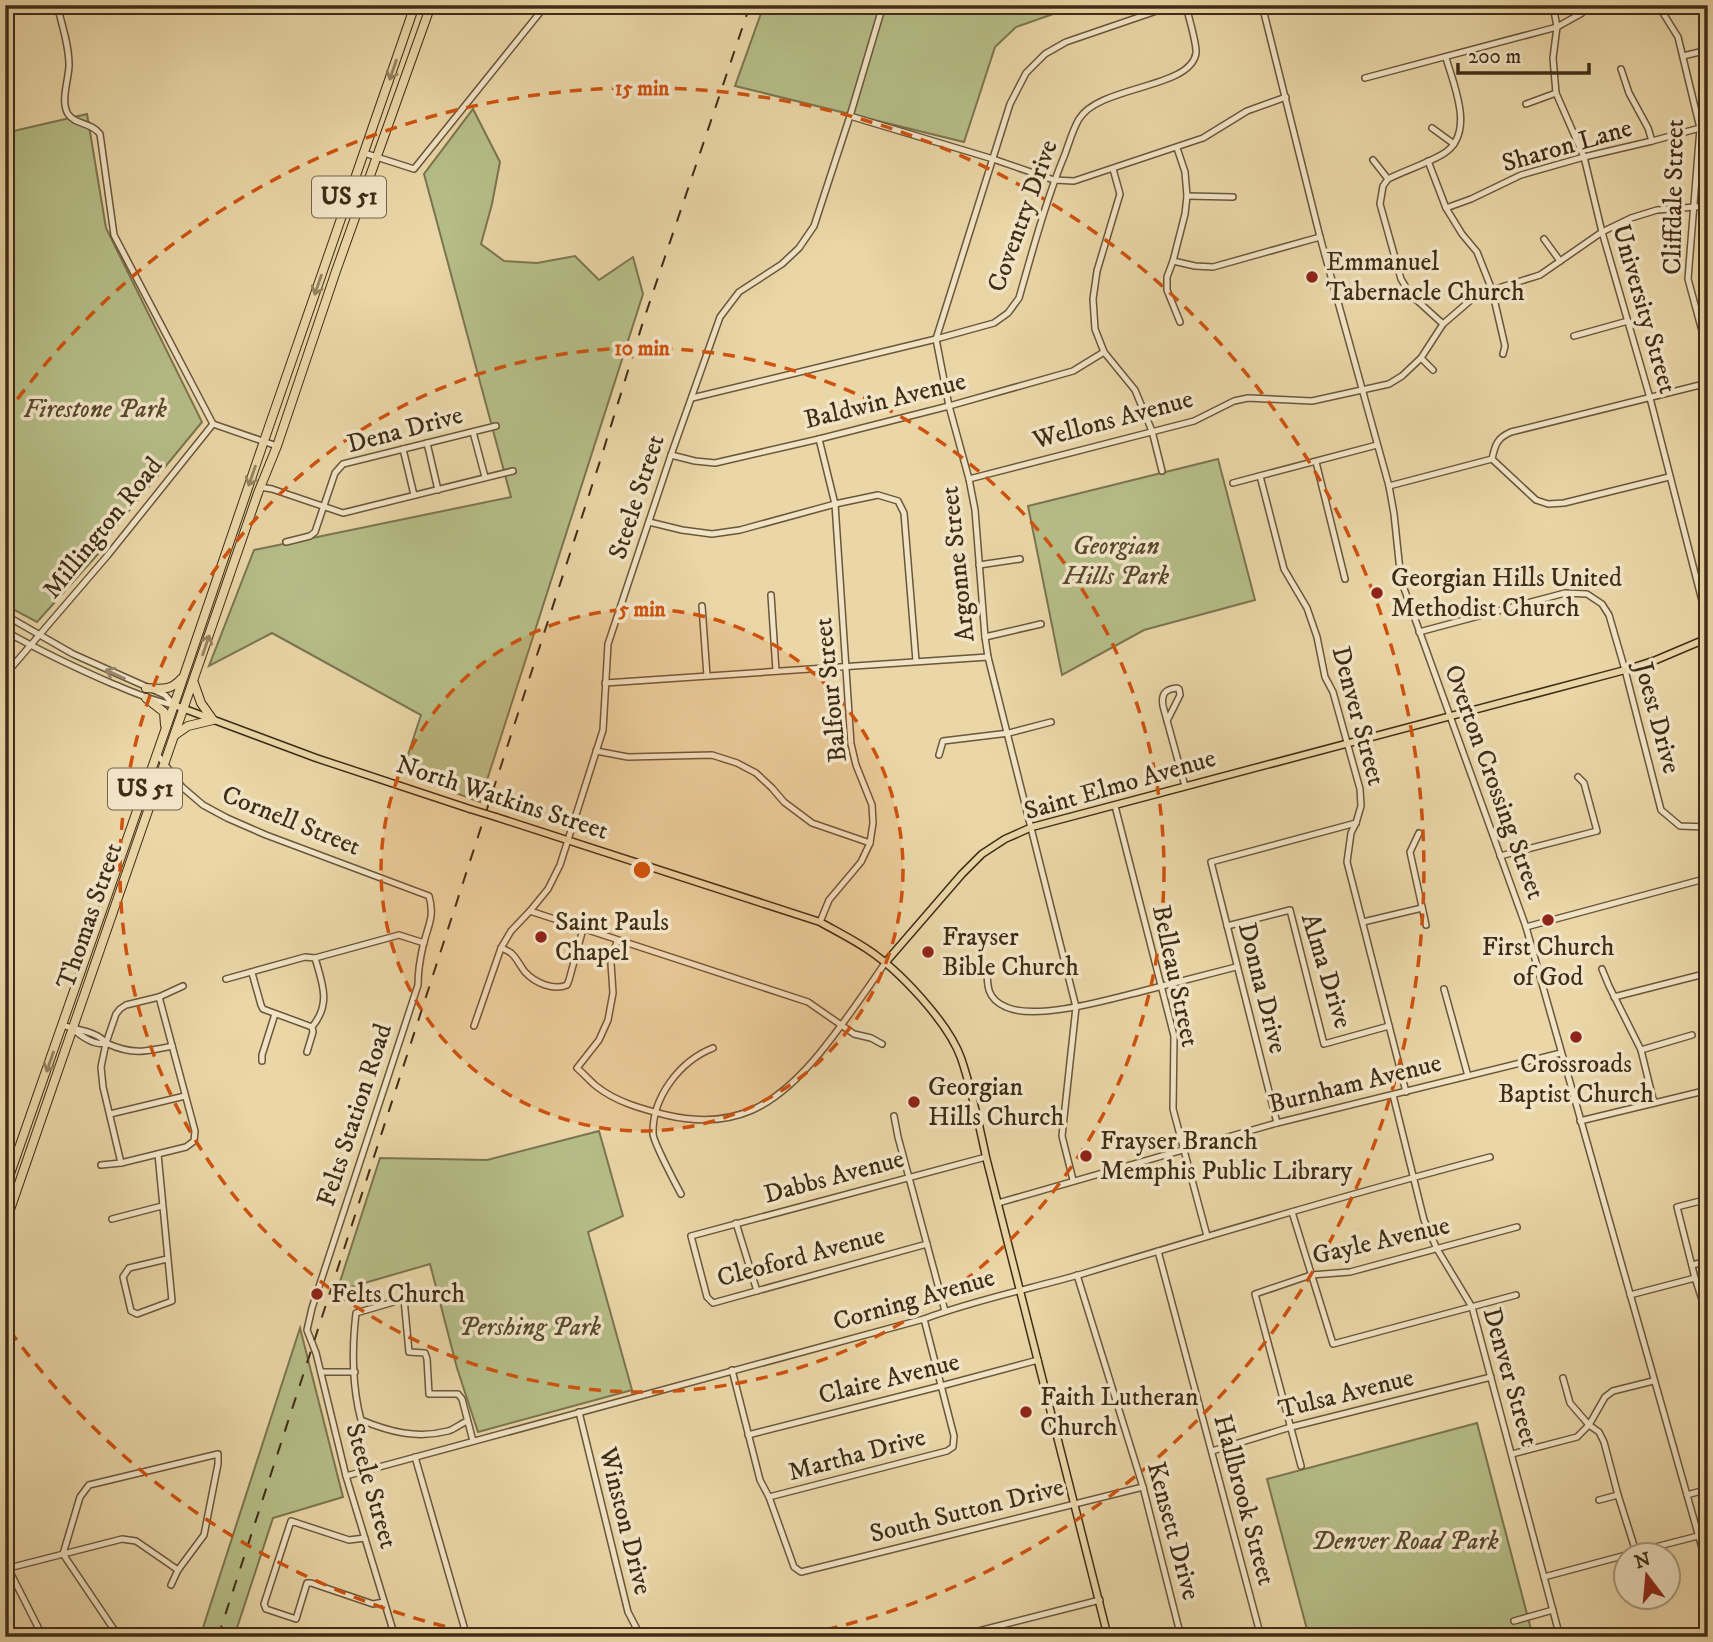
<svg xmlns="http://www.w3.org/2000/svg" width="1713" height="1642" font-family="'IM FELL DW Pica',serif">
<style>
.green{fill:#b6be88;stroke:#7b7550;stroke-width:2}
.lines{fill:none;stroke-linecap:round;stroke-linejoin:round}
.minor-casing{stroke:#6a563b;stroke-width:8}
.major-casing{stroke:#402c17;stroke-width:9}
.highway-casing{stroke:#402c17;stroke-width:10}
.minor{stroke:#f1e4c6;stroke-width:5}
.major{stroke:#ead6a7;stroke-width:6}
.highway{stroke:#ead6a7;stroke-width:8}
.rail{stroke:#402c17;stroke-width:2;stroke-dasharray:12 12;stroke-linecap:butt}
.major-bridge-casing{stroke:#402c17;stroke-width:9;stroke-linecap:butt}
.major-bridge{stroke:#ead6a7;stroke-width:6}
.oneway{stroke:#95815f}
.oneway2{stroke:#98886e}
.ring{fill:none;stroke:#cf520e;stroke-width:3.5;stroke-dasharray:12 9}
.poi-dot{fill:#8f2418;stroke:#f1e4c6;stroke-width:2.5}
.labels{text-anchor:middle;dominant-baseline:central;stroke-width:7;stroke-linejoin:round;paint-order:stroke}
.shield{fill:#f1e4c6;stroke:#75634c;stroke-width:2}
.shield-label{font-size:24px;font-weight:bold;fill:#402c17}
.street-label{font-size:26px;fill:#402c17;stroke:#f1e4c6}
.poi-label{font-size:26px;fill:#402c17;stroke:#f1e4c6;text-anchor:start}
.park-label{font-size:26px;font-style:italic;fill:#58492e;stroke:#f1e4c6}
.centre{fill:#cf520e;stroke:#f1e4c6;stroke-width:3.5}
.ring-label{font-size:21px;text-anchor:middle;font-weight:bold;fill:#cf520e;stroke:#f1e4c6;stroke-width:7;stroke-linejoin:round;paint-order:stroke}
</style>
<rect width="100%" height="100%" fill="#ead6a7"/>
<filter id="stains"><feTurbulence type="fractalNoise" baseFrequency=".00286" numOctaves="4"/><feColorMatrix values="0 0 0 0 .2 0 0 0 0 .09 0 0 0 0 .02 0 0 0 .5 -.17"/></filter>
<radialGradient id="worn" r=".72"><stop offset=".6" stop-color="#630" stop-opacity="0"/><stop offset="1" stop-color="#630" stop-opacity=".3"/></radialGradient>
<g class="green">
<path d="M764,5H1075L1076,6L1016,27L995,47L964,142L735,86Z"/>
<path d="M473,109L500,162L492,204L481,244L504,261L537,263L575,256L599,280L633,257L643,294L480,802L402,773L421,715L272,633L209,666L254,550L511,497L424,174Z"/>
<path d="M87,114L106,228L202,422L105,540L108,543L37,622L5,605V133Z"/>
<path d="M1218,459L1255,600L1144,630L1062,675L1028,506Z"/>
<path d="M599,1131L623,1216L588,1232L632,1390L478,1432L457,1368L430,1264L337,1291L380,1158L487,1160Z"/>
<path d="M300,1328L343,1497L273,1518L234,1637H200Z"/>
<path d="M1477,1423L1533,1637H1309L1267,1479Z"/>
</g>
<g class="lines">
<g class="minor-casing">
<g id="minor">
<path d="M57,5C62,25 69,45 69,65C69,79 60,101 68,114C75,125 91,122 100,134L114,235L213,424"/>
<path d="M1262,5L1320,237L1389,486L1394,514L1401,580L1526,927L1708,1569"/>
<path d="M1553,5L1557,27L1553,58L1556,93L1584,157L1602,232L1650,398L1708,624"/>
<path d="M1658,5L1678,37L1700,128L1688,279L1708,353"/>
<path d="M1683,56L1708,50"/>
<path d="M1621,69L1629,93L1648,128L1652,141"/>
<path d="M1365,78L1557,27L1582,13"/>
<path d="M1526,104L1556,93"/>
<path d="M850,116L993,159L1054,180L1074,181L1203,138L1247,111L1286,97"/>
<path d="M1432,128L1454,144"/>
<path d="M1177,148L1185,172L1187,196L1185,214L1173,261L1167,277V290L1180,322"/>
<path d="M364,153L414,169L546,5"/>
<path d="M1373,160L1388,179"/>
<path d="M1428,161L1446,208L1462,234L1477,252L1492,290L1505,346L1503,354"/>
<path d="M1113,169L1120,194L1097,271L1093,299L1095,329L1104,352L1135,390L1152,431L1162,471"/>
<path d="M1187,196L1233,197"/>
<path d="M1446,208L1471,199L1521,175L1584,157L1652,141L1700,128"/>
<path d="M1544,239L1560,261"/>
<path d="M1173,261L1195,266L1213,267L1320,237"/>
<path d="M1443,324L1410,294L1401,279L1380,204L1383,186L1388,179C1406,170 1426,164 1443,154C1476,134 1454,86 1446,58"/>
<path d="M1574,336L1628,321"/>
<path d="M1421,358L1433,370"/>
<path d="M692,398L936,339L994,323L1008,313L1019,298C1033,249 1046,200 1065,154C1069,143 1073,129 1079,119C1100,85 1191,89 1196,53C1197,43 1188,16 1186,5"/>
<path d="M213,424L277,446"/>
<path d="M473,432L485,477"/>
<path d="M819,439L835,504L851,744L856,765L872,805L873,823L870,843L861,862L829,900L820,922"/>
<path d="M427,443L438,490"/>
<path d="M403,449L414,495"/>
<path d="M671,455L695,461L715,463L819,439L949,406L1073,371L1104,352"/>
<path d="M1492,459L1536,500L1548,504L1564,503L1669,477"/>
<path d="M1316,462L1345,579"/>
<path d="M1260,476L1284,569L1307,608L1317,637L1325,677L1333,692L1360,789L1361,806L1356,823L1351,833L1347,862L1406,1092"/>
<path d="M969,479L1194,421L1234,401L1248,398L1312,401L1389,384L1402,376L1421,358L1443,324L1472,299L1492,290L1540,275L1602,232L1631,218L1657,210L1708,206"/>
<path d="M1233,483L1377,445"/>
<path d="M1389,486L1492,459C1495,445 1497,438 1511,432L1708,383"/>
<path d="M260,487L272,489L343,513L513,471"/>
<path d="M649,522L682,530L712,534L740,530L835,504L878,495L898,501L904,513L916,661"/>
<path d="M286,542L310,536L315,532L335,473L343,464L496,426"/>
<path d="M979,565L1020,559"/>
<path d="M771,595L776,671"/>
<path d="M702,606L707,676"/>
<path d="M5,615L73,654L165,695L174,705"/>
<path d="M5,631C40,651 76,668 113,684C133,692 152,701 174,705"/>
<path d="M1419,632L1565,593L1587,594L1602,604L1609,615L1625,670L1661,810L1680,826L1707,827"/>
<path d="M985,637L1041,624"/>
<path d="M5,675L108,555L213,424"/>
<path d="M605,683L988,657"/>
<path d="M1167,721L1180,695L1179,689L1177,688C1165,689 1161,694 1163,706L1185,786"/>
<path d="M596,751L628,757L712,755L737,763L756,773L772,788L784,802L812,823L870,843"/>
<path d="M157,754L182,787L203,805L227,818L266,835L429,896C435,917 428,925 423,946C420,959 418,971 418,985L312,1308L307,1330L316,1353L346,1476L395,1637"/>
<path d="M939,755L943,741L1009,733L1051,722"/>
<path d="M1708,805V832"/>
<path d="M1115,806L1174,1036L1173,1109L1207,1236"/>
<path d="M1419,833L1410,852L1426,925"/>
<path d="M1500,856L1597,831L1584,783L1578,777"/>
<path d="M530,911L808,1002L854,1034L871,1038L882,1044"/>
<path d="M1363,922L1422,908"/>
<path d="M1227,926L1290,910L1324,1044L1389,1026"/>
<path d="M1526,927L1708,878"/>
<path d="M617,941L611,963L613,993L608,1020L599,1040L577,1068C584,1074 590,1081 596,1086C616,1102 642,1109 666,1115C735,1131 776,1106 819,1054C843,1025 864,994 885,963"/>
<path d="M501,948C502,948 510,952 511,953C517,958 520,966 525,972C535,983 554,991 567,985L569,980L583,929"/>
<path d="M987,968C987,986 987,999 1006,1007C1036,1021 1111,999 1143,991C1174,983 1205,975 1236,967"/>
<path d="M1602,969L1609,986L1641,1050L1654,1103"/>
<path d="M252,973L261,1005L263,1009L312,1027"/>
<path d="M226,979L305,957L315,958L399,935L424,943"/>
<path d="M1444,989L1468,1076"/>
<path d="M1614,997L1708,973"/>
<path d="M62,1025C76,1030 97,1031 106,1043C95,1046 81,1036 73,1029"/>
<path d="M474,1026L501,948L511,931L530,911L548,889L560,865L603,730L608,644L671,455L720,317L739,292L782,264L799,248L814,226L850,116L883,5"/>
<path d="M106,1043C132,1055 145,1052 172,1046"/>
<path d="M1641,1050L1692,1035"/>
<path d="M307,1052L313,1032L312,1027C331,1004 323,985 315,958"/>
<path d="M262,1061V1055L275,1014"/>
<path d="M1393,1095L1424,1220L1437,1249L1472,1307L1560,1637"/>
<path d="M110,1114L185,1096"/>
<path d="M894,1116L898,1137L945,1311"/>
<path d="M1580,1121L1708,1090"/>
<path d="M1277,1123L1211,862L1356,823"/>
<path d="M158,1154L172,1301L137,1314L131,1311L123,1277L129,1268L167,1259"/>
<path d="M121,1163L103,1087L101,1067L106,1043L116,1014L120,1009L126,1005L159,997L183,986"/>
<path d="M101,1165L121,1163L186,1147L194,1141L195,1131L159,997"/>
<path d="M1073,1180L1062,1136L1076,1007L988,657L985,637L975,510L969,479L949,406L936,339L1010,104L1026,73L1045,54L1066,42L1174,5"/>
<path d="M681,1194C675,1183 654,1143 653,1134C652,1097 680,1061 713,1048"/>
<path d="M1708,1199L1677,1207L1695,1278L1708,1318"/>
<path d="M998,1203L1277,1123L1561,1053"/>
<path d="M1292,1212L1333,1344L1516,1295"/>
<path d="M112,1219L162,1206"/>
<path d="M736,1223L757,1291"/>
<path d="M927,1244L713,1303L707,1297L691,1236L986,1157"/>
<path d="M1158,1251L1261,1637"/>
<path d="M1692,1265L1708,1261"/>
<path d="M1077,1275L1143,1487L1181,1637"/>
<path d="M1630,1295L1695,1278"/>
<path d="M732,1370L760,1480L769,1497L794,1567L801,1572L1143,1487"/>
<path d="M321,1372H355"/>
<path d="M1563,1378L1570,1403L1589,1425L1599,1432L1604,1442L1618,1495L1636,1552"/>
<path d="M579,1412L628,1612L641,1637"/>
<path d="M467,1421C460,1424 455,1429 448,1431C417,1439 390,1432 361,1420C352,1386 352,1347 356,1313L404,1299L409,1352L425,1353L427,1359L429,1394H458L462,1399L473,1441"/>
<path d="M748,1435L941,1386L1038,1360"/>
<path d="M1212,1451L1291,1427L1491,1377"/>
<path d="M1512,1454L1577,1437L1589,1425L1605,1397L1613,1391L1653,1381"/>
<path d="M415,1457L467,1637"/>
<path d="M1301,1466L1255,1294L1311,1275L1350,1272L1517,1227"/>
<path d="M346,1476L924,1319C975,1300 1029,1289 1082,1274C1217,1233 1353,1193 1490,1157"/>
<path d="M1687,1495L1708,1489"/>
<path d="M769,1497L947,1451L953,1447L954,1436L924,1319"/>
<path d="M1599,1500L1618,1495"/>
<path d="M365,1538L349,1540L291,1521L264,1604L266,1609L296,1619L307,1583H311L373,1604L384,1602"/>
<path d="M1628,1554L1698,1536"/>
<path d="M8,1568L43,1637"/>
<path d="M5,1569L122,1539L136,1541L178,1570"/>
<path d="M1544,1577L1626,1555"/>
<path d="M1514,1621L1553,1610"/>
<path d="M119,1637L63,1554L80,1497L89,1485L218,1454V1464L204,1535L178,1570L171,1585"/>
<path d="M955,1637L1100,1600"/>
</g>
</g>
<g class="major-casing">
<g id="major">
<path d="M174,705L316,758L470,809"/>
<path d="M496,817L820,922C836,931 852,939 867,949C899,970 948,1022 961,1058C972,1090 979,1124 986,1157L1108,1637"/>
<path d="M885,963L962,874L982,854L1005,839L1032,827L1625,670L1656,660L1708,638"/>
</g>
</g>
<g class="highway-casing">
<g id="highway">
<path d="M146,688C160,689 171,691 181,679"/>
<path d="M146,698L164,712L165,725"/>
<path d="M175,735L188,726L213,720L201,703L194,683"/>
<path d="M5,1188L174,705L264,441L415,5"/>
<path d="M5,1224L258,493L277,446L336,271L431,5"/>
</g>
</g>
<use href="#minor" class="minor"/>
<use href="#major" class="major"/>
<use href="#highway" class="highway"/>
<path class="rail" d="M218,1637L601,458L643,322L750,5"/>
<g class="major-bridge-casing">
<path id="major-bridge" d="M470,809L496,817"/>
</g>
<use href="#major-bridge" class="major-bridge"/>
</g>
<defs><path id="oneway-shaft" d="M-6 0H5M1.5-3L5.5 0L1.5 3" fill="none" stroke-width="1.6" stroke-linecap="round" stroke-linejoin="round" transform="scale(1.75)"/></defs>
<g class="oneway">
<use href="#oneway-shaft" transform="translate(393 70) rotate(109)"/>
<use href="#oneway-shaft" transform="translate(318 285) rotate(109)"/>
<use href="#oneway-shaft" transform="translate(252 476) rotate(109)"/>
<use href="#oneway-shaft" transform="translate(206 645) rotate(-71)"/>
<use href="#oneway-shaft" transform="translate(50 1062) rotate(109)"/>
</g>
<use class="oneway2" href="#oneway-shaft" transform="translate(115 674) rotate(-155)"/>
<circle cx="642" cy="870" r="261" fill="#cf520e" fill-opacity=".12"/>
<g class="ring">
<circle cx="642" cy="870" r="261"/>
<circle cx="642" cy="870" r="522"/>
<path d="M486 1636A782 782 0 0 1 5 1324M5 416A782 782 0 1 1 798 1636"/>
</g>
<g class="poi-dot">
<circle cx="1312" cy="277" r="7"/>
<circle cx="1377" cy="593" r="7"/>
<circle cx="1548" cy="920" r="7"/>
<circle cx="541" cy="937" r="7"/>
<circle cx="928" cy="952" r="7"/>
<circle cx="1576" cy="1037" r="7"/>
<circle cx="914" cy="1102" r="7"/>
<circle cx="1086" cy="1156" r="7"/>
<circle cx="317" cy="1294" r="7"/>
<circle cx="1026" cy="1412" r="7"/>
</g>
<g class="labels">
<g class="shield">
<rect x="312" y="176.5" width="74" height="41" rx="5"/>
<rect x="108" y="768.5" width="74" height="41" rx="5"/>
</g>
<g class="shield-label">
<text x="349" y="197">US 51</text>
<text x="145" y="789">US 51</text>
</g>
<g class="street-label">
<text transform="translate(1567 146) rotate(-16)">Sharon Lane</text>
<text transform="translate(1674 197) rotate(-89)">Cliffdale Street</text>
<text transform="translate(1023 216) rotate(-70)">Coventry Drive</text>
<text transform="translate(1644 309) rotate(74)">University Street</text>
<text transform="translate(885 401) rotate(-14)">Baldwin Avenue</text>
<text transform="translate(1113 420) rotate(-15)">Wellons Avenue</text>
<text transform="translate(405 430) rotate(-15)">Dena Drive</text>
<text transform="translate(637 497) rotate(-72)">Steele Street</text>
<text transform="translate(103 528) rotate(-51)">Millington Road</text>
<text transform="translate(958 564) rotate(-96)">Argonne Street</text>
<text transform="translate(831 690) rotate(-96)">Balfour Street</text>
<text transform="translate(1358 716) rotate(75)">Denver Street</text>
<text transform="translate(1657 718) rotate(75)">Joest Drive</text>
<text transform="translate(1494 782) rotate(70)">Overton Crossing Street</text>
<text transform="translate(1120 785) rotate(-16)">Saint Elmo Avenue</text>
<text transform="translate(502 798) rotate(18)">North Watkins Street</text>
<text transform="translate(291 821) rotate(22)">Cornell Street</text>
<text transform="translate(90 916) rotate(-71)">Thomas Street</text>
<text transform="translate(1326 971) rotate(73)">Alma Drive</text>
<text transform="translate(1175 976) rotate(78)">Belleau Street</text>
<text transform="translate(1262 988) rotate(76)">Donna Drive</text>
<text transform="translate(1355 1084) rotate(-14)">Burnham Avenue</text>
<text transform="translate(355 1115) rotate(-72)">Felts Station Road</text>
<text transform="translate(834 1177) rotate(-15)">Dabbs Avenue</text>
<text transform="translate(1381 1241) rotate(-13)">Gayle Avenue</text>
<text transform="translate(801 1257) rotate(-15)">Cleoford Avenue</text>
<text transform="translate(914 1300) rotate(-16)">Corning Avenue</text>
<text transform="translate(1510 1377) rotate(74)">Denver Street</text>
<text transform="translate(889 1379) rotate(-14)">Claire Avenue</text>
<text transform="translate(1346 1394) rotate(-14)">Tulsa Avenue</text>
<text transform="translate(857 1455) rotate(-15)">Martha Drive</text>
<text transform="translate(371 1486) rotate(74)">Steele Street</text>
<text transform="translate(1244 1500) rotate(75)">Hallbrook Street</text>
<text transform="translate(967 1511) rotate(-14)">South Sutton Drive</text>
<text transform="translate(625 1521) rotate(76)">Winston Drive</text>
<text transform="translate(1173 1531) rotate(75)">Kensett Drive</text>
</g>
<g class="poi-label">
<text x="1326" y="262">Emmanuel<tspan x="1326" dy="30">Tabernacle Church</tspan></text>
<text x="1391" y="578">Georgian Hills United<tspan x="1391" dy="30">Methodist Church</tspan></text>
<text x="555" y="922">Saint Pauls<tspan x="555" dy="30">Chapel</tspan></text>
<text x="942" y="937">Frayser<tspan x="942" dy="30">Bible Church</tspan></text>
<text x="1548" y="947" text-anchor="middle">First Church<tspan x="1548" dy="30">of God</tspan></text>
<text x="1576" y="1064" text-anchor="middle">Crossroads<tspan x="1576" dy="30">Baptist Church</tspan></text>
<text x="928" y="1087">Georgian<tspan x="928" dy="30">Hills Church</tspan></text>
<text x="1100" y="1141">Frayser Branch<tspan x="1100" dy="30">Memphis Public Library</tspan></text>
<text x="331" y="1294">Felts Church</text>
<text x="1040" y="1397">Faith Lutheran<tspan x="1040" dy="30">Church</tspan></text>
</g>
<g class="park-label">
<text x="95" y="409">Firestone Park</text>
<text x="1116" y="546">Georgian<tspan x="1116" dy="30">Hills Park</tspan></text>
<text x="530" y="1327">Pershing Park</text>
<text x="1405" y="1541">Denver Road Park</text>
</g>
</g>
<circle cx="642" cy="870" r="10" class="centre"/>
<g class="ring-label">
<text x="642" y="95">15 min</text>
<text x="642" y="355">10 min</text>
<text x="642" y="616">5 min</text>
</g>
<rect width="1713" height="1642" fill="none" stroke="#ead6a7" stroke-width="28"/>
<rect x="7" y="7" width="1699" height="1628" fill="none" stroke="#402c17" stroke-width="3.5"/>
<rect x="14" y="14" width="1685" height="1614" fill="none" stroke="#402c17" stroke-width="2"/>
<g transform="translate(1647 1576) rotate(344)"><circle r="33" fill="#f1e4c6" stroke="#aa9a80" stroke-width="2"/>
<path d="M0-5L12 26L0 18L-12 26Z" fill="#8f2418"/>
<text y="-10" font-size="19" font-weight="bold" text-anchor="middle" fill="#402c17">N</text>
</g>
<path d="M1458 63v10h131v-10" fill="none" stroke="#402c17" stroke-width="3.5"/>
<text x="1468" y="63" font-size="21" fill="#402c17" stroke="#f1e4c6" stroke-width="5" paint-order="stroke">200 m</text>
<rect width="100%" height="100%" filter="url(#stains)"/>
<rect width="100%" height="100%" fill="url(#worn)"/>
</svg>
